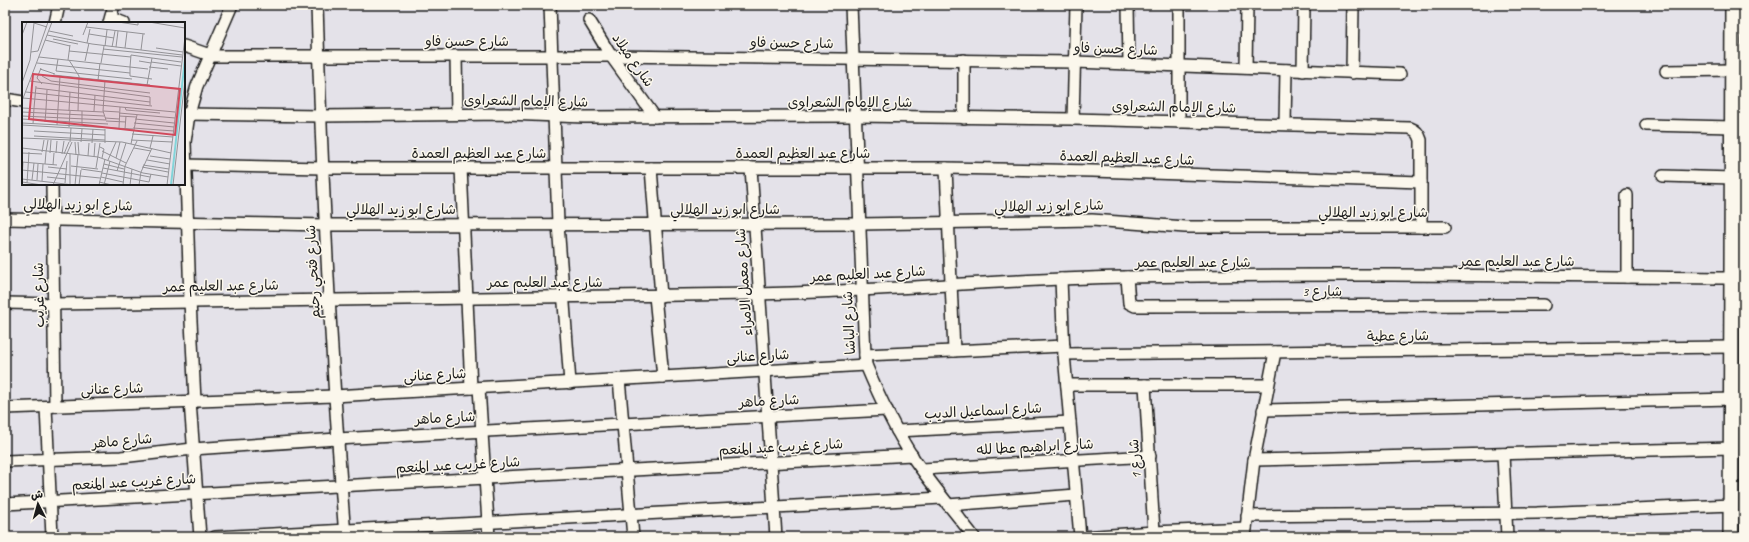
<svg xmlns="http://www.w3.org/2000/svg" width="1749" height="542" font-family="Caveat,'Playpen Sans Arabic',sans-serif">
<style>
.lines{fill:none;stroke-linecap:round;stroke-linejoin:round}
.lane-casing{stroke:#1c1c1c;stroke-width:8}
.street-casing{stroke:#1c1c1c;stroke-width:14}
.secondary-casing{stroke:#1c1c1c;stroke-width:18}
.lane{stroke:#fbf7ec;stroke-width:5.5}
.street{stroke:#fbf7ec;stroke-width:11}
.secondary{stroke:#fbf7ec;stroke-width:15}
.labels{text-anchor:middle;dominant-baseline:central;stroke-width:3;stroke-linejoin:round;paint-order:stroke}
.street-label{font-size:14px;fill:#1c1c1c;stroke:#fbf7ec}
.inset-river{fill:none;stroke:#82d4d9;stroke-width:2}
.inset-road{fill:none;stroke:#949397;stroke-width:1}
.view{fill:#d1495b;fill-opacity:0.15;stroke:#d1495b;stroke-width:2}
.inset-edge{fill:none;stroke:#1c1c1c;stroke-width:2}
</style>
<rect width="100%" height="100%" fill="#e4e2e9"/>
<filter id="ink" filterUnits="userSpaceOnUse"><feTurbulence type="fractalNoise" baseFrequency=".025" numOctaves="2"/><feDisplacementMap in="SourceGraphic" scale="8" xChannelSelector="R" yChannelSelector="G"/><feConvolveMatrix kernelMatrix="1 2 1 2 8 2 1 2 1" color-interpolation-filters="sRGB"/></filter>
<g filter="url(#ink)">
<g class="lines">
<g class="lane-casing">
<path id="lane" d="M551,536V537"/>
</g>
<g class="street-casing">
<g id="street">
<path d="M317,5C322,182 331,360 345,536"/>
<path d="M550,5L558,224L570,383"/>
<path d="M851,5L865,355L866,365C879,396 894,428 912,456C931,484 953,510 974,537"/>
<path d="M1128,5L1129,64"/>
<path d="M1179,5V122"/>
<path d="M111,18L124,23"/>
<path d="M589,20L611,56L655,117"/>
<path d="M55,23L59,5"/>
<path d="M109,23L114,5"/>
<path d="M184,46L213,56H611L1075,62L1400,74"/>
<path d="M456,56L457,114"/>
<path d="M964,60V118"/>
<path d="M1246,68L1247,5"/>
<path d="M1303,71L1304,5"/>
<path d="M1666,71L1733,70"/>
<path d="M1352,73L1353,5"/>
<path d="M5,99L23,102"/>
<path d="M184,114L321,116L507,114L584,117L856,116L1073,119L1410,128C1416,130 1419,133 1421,140V227"/>
<path d="M1073,119L1076,5"/>
<path d="M1285,124L1286,70"/>
<path d="M1646,125L1733,127"/>
<path d="M184,165L323,168H946L1093,171L1421,182"/>
<path d="M461,168L471,388"/>
<path d="M651,168L661,296"/>
<path d="M751,168L776,537"/>
<path d="M946,168L954,351"/>
<path d="M1663,176L1733,178"/>
<path d="M52,184L55,406"/>
<path d="M1627,195V277"/>
<path d="M5,219L326,225L860,224L1092,220L1185,227H1445"/>
<path d="M1127,277L1129,303L1135,306L1544,305"/>
<path d="M1061,279L1064,354L1080,537"/>
<path d="M655,296L663,377"/>
<path d="M5,303L54,304C287,299 521,299 754,294C878,292 1001,279 1125,277C1328,273 1530,276 1733,278"/>
<path d="M1064,354L1732,347"/>
<path d="M865,355L1064,346"/>
<path d="M619,379L633,537"/>
<path d="M1067,385H1268"/>
<path d="M1145,385L1154,532"/>
<path d="M479,388L489,537"/>
<path d="M190,401L200,537"/>
<path d="M195,401L190,301L185,142L189,114L197,86L232,5"/>
<path d="M46,407L52,537"/>
<path d="M5,408L334,396L866,365"/>
<path d="M1263,410L1732,399"/>
<path d="M897,431L1070,422"/>
<path d="M1503,454L1507,537"/>
<path d="M1254,460L1732,448"/>
<path d="M5,461L121,457L193,449L337,439L887,410"/>
<path d="M922,469L1150,456"/>
<path d="M5,504L912,455"/>
<path d="M948,505L1076,495"/>
<path d="M1247,516L1537,513L1732,505"/>
<path d="M215,537L942,498"/>
<path d="M1082,537L1154,532L1246,528"/>
<path d="M1245,537L1254,460L1275,352"/>
</g>
</g>
<g class="secondary-casing">
<path id="secondary" d="M1731,537L1733,5"/>
</g>
<use href="#lane" class="lane"/>
<use href="#street" class="street"/>
<use href="#secondary" class="secondary"/>
</g>
</g>
<g class="labels">
<g class="street-label">
<text x="467" y="41">شارع حسن فاو</text>
<text transform="translate(792 43) rotate(1)">شارع حسن فاو</text>
<text transform="translate(1116 49) rotate(2)">شارع حسن فاو</text>
<text transform="translate(633 60) rotate(55)">شارع ميلاد</text>
<text transform="translate(526 101) rotate(1)">شارع الإمام الشعراوى</text>
<text x="850" y="102">شارع الإمام الشعراوى</text>
<text transform="translate(1174 107) rotate(1)">شارع الإمام الشعراوى</text>
<text x="479" y="153">شارع عبد العظيم العمدة</text>
<text x="803" y="153">شارع عبد العظيم العمدة</text>
<text transform="translate(1127 158) rotate(2)">شارع عبد العظيم العمدة</text>
<text transform="translate(78 205) rotate(1)">شارع ابو زيد الهلالي</text>
<text transform="translate(1049 206) rotate(-1)">شارع ابو زيد الهلالي</text>
<text x="401" y="209">شارع ابو زيد الهلالي</text>
<text x="725" y="209">شارع ابو زيد الهلالي</text>
<text x="1373" y="212">شارع ابو زيد الهلالي</text>
<text x="1517" y="261">شارع عبد العليم عمر</text>
<text x="1193" y="262">شارع عبد العليم عمر</text>
<text transform="translate(313 272) rotate(-93)">شارع فتحي رحيم</text>
<text transform="translate(868 274) rotate(-3)">شارع عبد العليم عمر</text>
<text x="545" y="282">شارع عبد العليم عمر</text>
<text transform="translate(744 282) rotate(-94)">شارع معمل الامراء</text>
<text transform="translate(221 286) rotate(-1)">شارع عبد العليم عمر</text>
<text x="1322" y="291">شارع 3</text>
<text transform="translate(39 295) rotate(-91)">شارع غريب</text>
<text transform="translate(849 323) rotate(-93)">شارع الباشا</text>
<text transform="translate(1398 336) rotate(-1)">شارع عطية</text>
<text transform="translate(758 356) rotate(-3)">شارع عنانى</text>
<text transform="translate(435 375) rotate(-3)">شارع عنانى</text>
<text transform="translate(112 389) rotate(-2)">شارع عنانى</text>
<text transform="translate(769 401) rotate(-3)">شارع ماهر</text>
<text transform="translate(983 411) rotate(-3)">شارع اسماعيل الديب</text>
<text transform="translate(445 418) rotate(-3)">شارع ماهر</text>
<text transform="translate(122 441) rotate(-5)">شارع ماهر</text>
<text transform="translate(781 447) rotate(-3)">شارع غريب عبد المنعم</text>
<text transform="translate(1035 447) rotate(-3)">شارع ابراهيم عطا لله</text>
<text transform="translate(1135 459) rotate(-94)">شارع 1</text>
<text transform="translate(458 465) rotate(-3)">شارع غريب عبد المنعم</text>
<text transform="translate(134 482) rotate(-3)">شارع غريب عبد المنعم</text>
</g>
</g>
<g transform="translate(22 22)">
<rect width="163" height="163" fill="#e4e2e9"/>
<path class="inset-river" d="M149,163L163,37"/>
<path class="inset-road" d="M96,0L116,3V0M127,0L163,6M12,1L25,5M64,5L123,12M27,9L51,14M67,12L92,16M0,13L5,0M25,13L70,22L160,33M61,13L66,0M31,17L56,22M23,18L48,24M65,21L68,7M83,24L85,8M90,25L93,9M94,25L96,9M103,26L105,10M134,26L161,30M81,27L160,35M119,28L121,12M47,29L109,35M9,30L16,29L26,0M17,35L126,47M46,38L48,23M47,38L57,54L56,89M63,39L67,21M117,39L129,41M129,40L159,44M15,41L108,51M79,41L82,24M108,45L109,33L130,36M108,45V54L130,57M127,45L146,47M19,46L15,56L20,62M18,47L33,52M34,49L110,57M34,49L36,37M31,53L128,63M20,54L29,59L128,71M76,58L78,41M83,58L81,89L84,98M8,59L128,75V83M0,61L8,38L12,1M125,63L130,36L159,40M14,66L128,80M4,70L130,84M1,76L153,90M0,79L30,0M103,85L104,88L138,91M0,86L81,90M12,86L14,64M24,87L25,68M47,89L48,70M72,89L73,73M81,89L97,90M0,90L82,94M97,91L153,96M0,94L84,98M97,94L114,95M83,96L97,97M0,97L86,102M113,97L152,101M84,99L104,100M23,100L24,87M0,101L111,107M112,101L152,105M11,102L12,86M60,102V89M0,103L83,108M35,103L38,54M47,105L48,89M97,106L98,85M111,106L152,109M103,107L104,94M12,109L83,113M110,112L151,115M12,114L83,118M0,116L100,120L149,131M109,118L150,120M48,120L49,106M53,120L54,133M56,120L57,133M59,120L60,107M70,121L71,107M83,121V107M109,122L115,93M78,125L82,127L80,136M0,126L76,135L121,151L146,155M112,126L129,129M128,126L131,114M80,129L104,141M20,130L22,118M24,130L26,118M0,131L20,132M28,131L29,118M34,131L35,119M40,132L42,119M42,132L47,120M66,134L67,121M128,134L148,137M72,135L73,121M94,136L98,120M86,138L94,120M125,138L148,142M0,140L35,143M23,142L24,130M82,142L102,147M31,143L32,131M121,143L147,147M49,144L76,147M26,145L45,147M120,145L146,150M74,146L78,121M81,146L128,155M59,147L80,150M0,148L78,156M95,149L104,121M119,150L130,126M80,151L127,160L129,152M25,155L44,157M79,155L101,160M0,156L1,140M0,157L52,163M10,158L12,141M15,158L16,142M20,159L21,142M0,160L20,163M77,160L90,163M5,161L7,130M43,161L45,139M48,162V132M31,163L50,120M53,163L56,133M57,163L59,148M77,163L83,137M82,163L88,139M101,163L103,144L115,119M108,163L110,147M117,163L119,150M145,163L163,15M151,163L163,58"/>
<path class="view" d="M11,52L158,67L153,113L7,97Z"/>
<rect width="163" height="163" class="inset-edge"/>
</g>
<rect width="1749" height="542" fill="none" stroke="#fbf7ec" stroke-width="20"/>
<rect x="10" y="10" width="1729" height="522" fill="none" stroke="#1c1c1c" stroke-width="1.5" filter="url(#ink)"/>
<g transform="translate(38 504) rotate(354)" stroke="#fbf7ec" stroke-width="3" paint-order="stroke">
<path d="M0-3L7 15L0 10L-7 15Z" fill="#1c1c1c"/>
<text y="-6" font-size="11" font-weight="bold" text-anchor="middle" fill="#1c1c1c">ش</text>
</g>
</svg>
